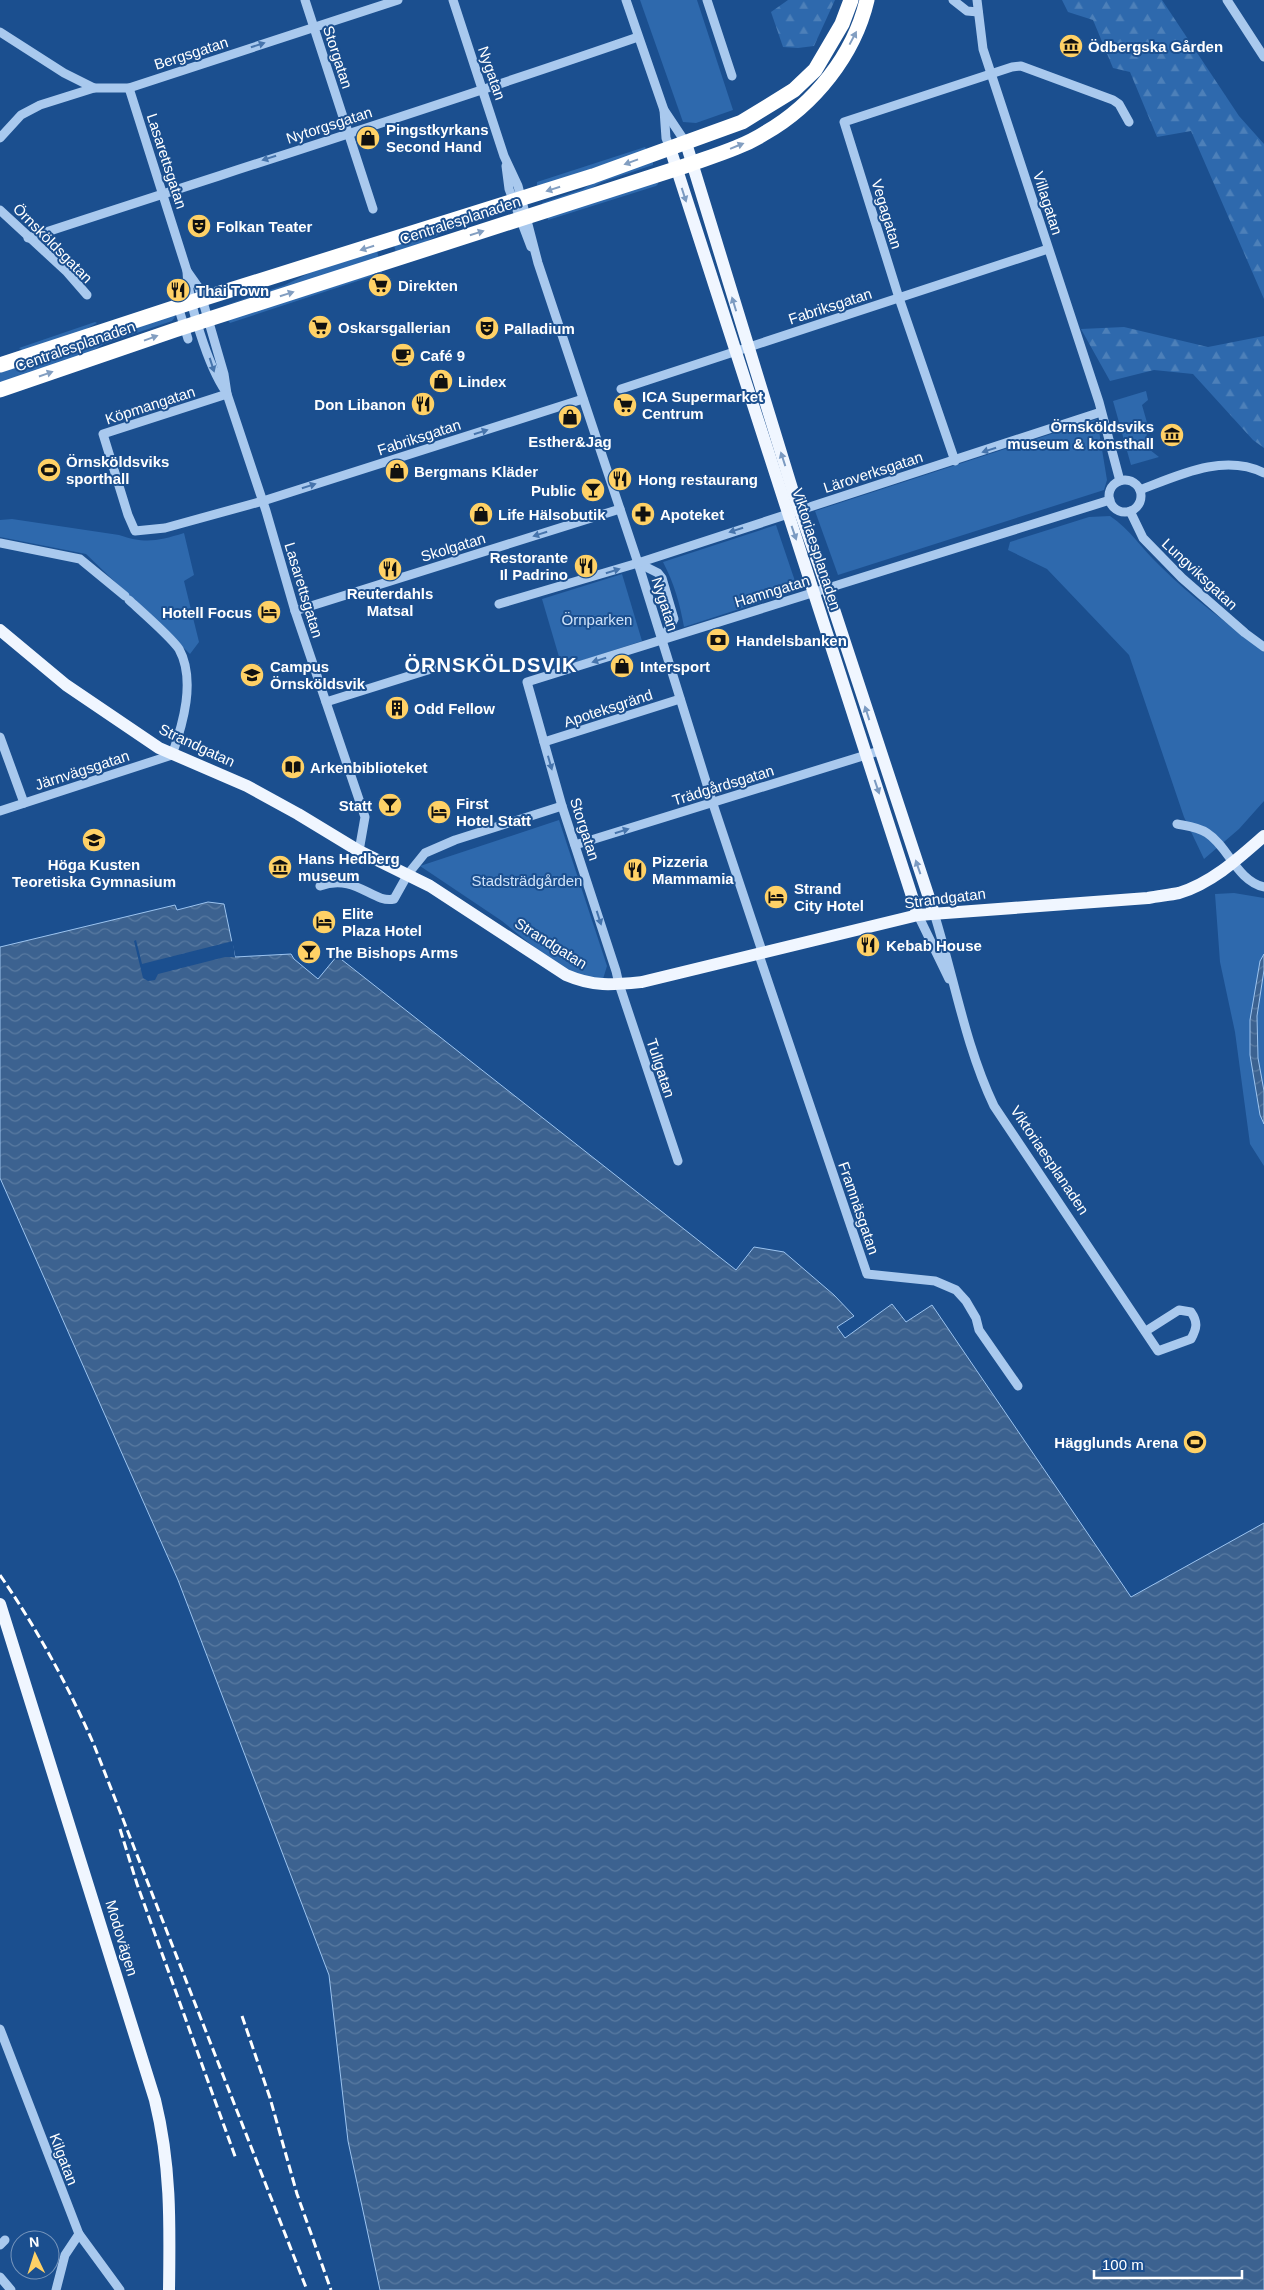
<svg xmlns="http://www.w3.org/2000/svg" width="1264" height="2290" font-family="Arial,sans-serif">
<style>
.green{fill:#2e69ad}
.forest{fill:url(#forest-firs)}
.water{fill:url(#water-waves);stroke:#9cc4f0}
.pier{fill:#1b4f8f}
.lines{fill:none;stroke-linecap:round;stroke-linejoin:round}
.minor{stroke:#a9c9ee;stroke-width:9}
.major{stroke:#f0f6ff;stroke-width:12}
.highway{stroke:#fff;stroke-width:15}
.rail{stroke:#fff;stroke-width:3;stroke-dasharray:9 4;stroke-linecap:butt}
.oneway{fill:#829ec1}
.oneway2{fill:#4674ac}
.oneway3{fill:#7b9ac1}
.labels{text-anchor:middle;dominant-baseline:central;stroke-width:4;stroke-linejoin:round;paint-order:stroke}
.poi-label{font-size:15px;font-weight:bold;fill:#fff;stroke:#1b4f8f;text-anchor:start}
.street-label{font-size:15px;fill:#fff;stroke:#1b4f8f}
.park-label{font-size:15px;fill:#cfe3fa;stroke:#1b4f8f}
.district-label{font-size:20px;font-weight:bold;letter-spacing:1px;fill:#fff;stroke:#1b4f8f}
</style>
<defs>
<pattern id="forest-firs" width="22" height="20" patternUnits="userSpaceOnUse" patternTransform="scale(1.25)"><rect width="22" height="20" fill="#2e69ad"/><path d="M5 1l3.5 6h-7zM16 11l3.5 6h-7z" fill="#4d80b9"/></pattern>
<pattern id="water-waves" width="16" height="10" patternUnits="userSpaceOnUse" patternTransform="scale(1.25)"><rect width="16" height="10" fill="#3c6290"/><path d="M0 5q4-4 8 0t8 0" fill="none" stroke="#597aa1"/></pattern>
</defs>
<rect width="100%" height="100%" fill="#1b4f8f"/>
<g class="green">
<path d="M640,0H697L733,110L696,123L683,122Z"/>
<path d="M645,147L647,150L537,187V182Z"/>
<path d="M653,162V165L602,182L583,193L543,206L542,203L583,189L597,180Z"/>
<path d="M658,181V184L656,186L548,220L547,217Z"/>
<path d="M499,212V214L442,233L420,245L396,253L394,245Z"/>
<path d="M377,251L379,259L223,306L285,285L311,272Z"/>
<path d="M382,271V273L230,323L228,320Z"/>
<path d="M174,315L175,317L172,321L104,344L83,356L0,383V371Z"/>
<path d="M95,322L97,323L77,334L23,351L19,348Z"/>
<path d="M1146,391L1148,400L1142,405L1148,426L1145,446L1159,457L1131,465L1113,401Z"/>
<path d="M1097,419L1107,480L1104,490L838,575L815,511Z"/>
<path d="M1110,516C1130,529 1142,549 1159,565C1191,597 1228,624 1264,651V801L1239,829L1204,859L1184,817L1129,655L1047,569L1008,550L1010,542L1089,517Z"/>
<path d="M12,519L119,535C145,544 158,541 184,533L194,575L184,581L199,642L190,654L86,554L0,537V520Z"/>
<path d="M776,525L798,590L684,627C680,604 674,583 663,562Z"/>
<path d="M622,574L642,641L562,667L542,599Z"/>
<path d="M559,820L607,966L603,979L583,978L550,960L502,921L420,866Z"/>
<path d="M1234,893L1264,898V1166L1250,1144L1235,1032L1220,962L1215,894Z"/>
</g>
<g class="forest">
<path d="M788,0H835L814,46L798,48L783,47L771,12Z"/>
<path d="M1062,0H1162L1239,116L1264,144V299L1191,131L1157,137L1130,72L1113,68L1093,20L1068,12Z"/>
<path d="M1124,327L1208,347L1264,336V448L1253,440L1193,374L1154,370L1110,381L1081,329Z"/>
</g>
<g class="water">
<path d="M208,902L224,904L235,957L291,954L294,959L318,979L337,956L736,1270L754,1247L784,1252L834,1295L854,1316L837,1327L845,1338L892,1304L906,1322L932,1305L1131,1597L1264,1523V2290H380L348,2141L329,1975L178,1580L0,1178V947L175,905L177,910Z"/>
<path d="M1264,954V970L1257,1016L1258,1058L1264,1091V1124L1260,1115L1250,1055V1020L1260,961Z"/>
</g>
<path class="pier" d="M136,940L142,964L233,941L235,957H225L158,974L155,980L148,981L143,978L134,941Z"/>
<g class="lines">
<g class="minor">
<path d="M305,0L373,209"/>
<path d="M453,0L504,156L518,186L538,263L638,563L713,804L763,954"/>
<path d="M626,0L664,110L686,143"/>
<path d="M707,0L732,76"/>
<path d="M953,0L967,11L978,12"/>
<path d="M977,0L983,49L1099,402L1120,481"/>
<path d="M1227,0L1264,57"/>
<path d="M0,32L64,73L94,88"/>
<path d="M129,88L187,271C188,302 208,366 226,392"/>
<path d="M664,110L666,138L670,148"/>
<path d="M0,138L21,115L40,105L94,88H129L398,0"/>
<path d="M506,166L509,189L531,247"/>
<path d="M0,210L67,272L87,295"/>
<path d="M28,238C232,171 436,107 638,37"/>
<path d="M187,271L199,288L224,374L227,394L266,511L295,611L365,817L359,851"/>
<path d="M175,296L188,339"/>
<path d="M621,389L1048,249"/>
<path d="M227,394L103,434L128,515L135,531L165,528L263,501L583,399"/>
<path d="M955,461L899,298L844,122L1012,67L1021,66L1113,100L1119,104L1129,122"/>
<circle cx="1125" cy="496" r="16"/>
<path d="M1140,490C1179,475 1224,453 1264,473"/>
<path d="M1130,511L1143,538L1182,578L1245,633L1264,647"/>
<path d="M0,543L80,559L125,596"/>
<path d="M638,563L658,573L662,578L674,619L662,640"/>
<path d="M499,604L638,563L1101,412"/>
<path d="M295,611L620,509"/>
<path d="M326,702L447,664"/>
<path d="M0,737L24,803"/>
<path d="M544,742L680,699"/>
<path d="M0,811L172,755C183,724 196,680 179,649C171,637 141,611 129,600"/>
<path d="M1177,824C1187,826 1198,827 1207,833C1229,847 1236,880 1264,887"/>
<path d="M575,845L879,751"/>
<path d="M320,886C356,873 373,904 394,899L408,874L425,853L455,840L562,806"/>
<path d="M934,913C954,977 965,1045 994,1106L1158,1351L1191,1339C1197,1328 1198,1322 1191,1312L1179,1310L1146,1331"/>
<path d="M918,915L949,979"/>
<path d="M759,955L867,1274L935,1281L956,1290L966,1301L976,1318L979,1330L1018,1386"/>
<path d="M678,1161L619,984L616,971L562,806L527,682L1110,500"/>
<path d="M0,2029L79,2234L120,2290"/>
<path d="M0,2245L5,2240"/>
<path d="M0,2277L11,2290"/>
<path d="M56,2290L65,2255L79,2234"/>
</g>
<g class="major">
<path d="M686,143L794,495L827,588L934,913"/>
<path d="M670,148L918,915"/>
<path d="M0,630L66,685L159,748L247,786L298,814L359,851L430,886L566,975C594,987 612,985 642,982L918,915L1148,898C1158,896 1169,895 1179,893C1212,883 1239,858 1264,836"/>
<path d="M0,1604L155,2100C171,2165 170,2223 169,2290"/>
</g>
<g class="highway">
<path d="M0,365L192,302L593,176L742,122L794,90L815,70L842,24L851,0"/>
<path d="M0,390L175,330L691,164C716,155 743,147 765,133C814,105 854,55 867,0"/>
</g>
<g class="rail">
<path d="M0,1575C37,1629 68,1685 94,1745L307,2290"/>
<path d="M120,1829L137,1884L236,2159"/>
<path d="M242,2016L270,2098L297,2194L331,2290"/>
</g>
</g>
<defs><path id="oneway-solid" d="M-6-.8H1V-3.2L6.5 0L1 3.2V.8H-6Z" transform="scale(1.25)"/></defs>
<g class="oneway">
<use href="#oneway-solid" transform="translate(853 38) rotate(-62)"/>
<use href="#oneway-solid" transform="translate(737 146) rotate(-22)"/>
<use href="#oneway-solid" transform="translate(631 162) rotate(160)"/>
<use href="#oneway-solid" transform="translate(553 189) rotate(162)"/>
<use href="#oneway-solid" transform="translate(477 233) rotate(-18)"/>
<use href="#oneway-solid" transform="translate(367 248) rotate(162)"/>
<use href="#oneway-solid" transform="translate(287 294) rotate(-18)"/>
<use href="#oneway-solid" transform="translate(151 338) rotate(-20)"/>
<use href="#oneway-solid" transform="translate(46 374) rotate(-19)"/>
</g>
<g class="oneway2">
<use href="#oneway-solid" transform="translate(258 45) rotate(-18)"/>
<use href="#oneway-solid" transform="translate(269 158) rotate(162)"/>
<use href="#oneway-solid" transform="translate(212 365) rotate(72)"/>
<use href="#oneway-solid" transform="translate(481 432) rotate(-18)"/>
<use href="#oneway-solid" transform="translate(989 450) rotate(162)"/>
<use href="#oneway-solid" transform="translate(309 486) rotate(-18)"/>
<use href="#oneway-solid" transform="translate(736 530) rotate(162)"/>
<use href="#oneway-solid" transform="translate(540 534) rotate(163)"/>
<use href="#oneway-solid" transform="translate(613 571) rotate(-17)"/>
<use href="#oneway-solid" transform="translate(599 660) rotate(163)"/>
<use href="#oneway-solid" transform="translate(550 763) rotate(74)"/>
<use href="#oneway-solid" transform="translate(622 831) rotate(-17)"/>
<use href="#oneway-solid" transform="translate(599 918) rotate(72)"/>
</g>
<g class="oneway3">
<use href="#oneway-solid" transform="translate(684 195) rotate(72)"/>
<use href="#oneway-solid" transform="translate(734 304) rotate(-107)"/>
<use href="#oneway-solid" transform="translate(783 459) rotate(-108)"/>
<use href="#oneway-solid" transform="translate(794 533) rotate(71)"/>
<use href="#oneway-solid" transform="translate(867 713) rotate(-108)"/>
<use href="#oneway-solid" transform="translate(877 787) rotate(71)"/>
<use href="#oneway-solid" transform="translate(918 867) rotate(-109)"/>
</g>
<defs>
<g id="museum-disc" transform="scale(1.25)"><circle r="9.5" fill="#ffd166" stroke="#1b4f8f"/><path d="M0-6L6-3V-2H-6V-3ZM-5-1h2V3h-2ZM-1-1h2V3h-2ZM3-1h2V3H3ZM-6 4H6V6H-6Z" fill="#111"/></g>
<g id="shop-disc" transform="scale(1.25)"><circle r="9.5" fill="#ffd166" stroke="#1b4f8f"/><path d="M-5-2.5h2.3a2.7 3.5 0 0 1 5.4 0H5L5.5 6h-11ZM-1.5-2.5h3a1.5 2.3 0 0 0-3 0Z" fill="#111"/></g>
<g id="theatre-disc" transform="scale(1.25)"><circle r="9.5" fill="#ffd166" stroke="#1b4f8f"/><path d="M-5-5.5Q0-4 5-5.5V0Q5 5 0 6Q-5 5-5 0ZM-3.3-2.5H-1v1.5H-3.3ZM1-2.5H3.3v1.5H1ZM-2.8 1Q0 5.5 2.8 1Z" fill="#111"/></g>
<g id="supermarket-disc" transform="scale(1.25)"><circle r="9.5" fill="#ffd166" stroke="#1b4f8f"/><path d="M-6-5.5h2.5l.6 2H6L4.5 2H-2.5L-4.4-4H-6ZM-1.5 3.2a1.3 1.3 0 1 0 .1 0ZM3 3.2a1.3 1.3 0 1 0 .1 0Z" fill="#111"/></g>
<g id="restaurant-disc" transform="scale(1.25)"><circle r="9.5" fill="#ffd166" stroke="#1b4f8f"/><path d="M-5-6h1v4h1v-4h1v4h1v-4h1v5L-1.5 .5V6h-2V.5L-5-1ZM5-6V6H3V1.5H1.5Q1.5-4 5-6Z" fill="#111"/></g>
<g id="cafe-disc" transform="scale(1.25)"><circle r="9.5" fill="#ffd166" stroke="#1b4f8f"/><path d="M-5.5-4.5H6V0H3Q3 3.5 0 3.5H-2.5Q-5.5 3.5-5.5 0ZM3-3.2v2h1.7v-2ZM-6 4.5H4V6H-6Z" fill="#111"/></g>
<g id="stadium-disc" transform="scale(1.25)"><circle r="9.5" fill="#ffd166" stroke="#1b4f8f"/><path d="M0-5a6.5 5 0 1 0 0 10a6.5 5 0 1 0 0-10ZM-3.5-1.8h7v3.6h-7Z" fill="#111"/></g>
<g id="bar-disc" transform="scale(1.25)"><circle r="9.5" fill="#ffd166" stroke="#1b4f8f"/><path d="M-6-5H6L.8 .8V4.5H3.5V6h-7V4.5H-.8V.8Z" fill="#111"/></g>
<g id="pharmacy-disc" transform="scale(1.25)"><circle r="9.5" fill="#ffd166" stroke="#1b4f8f"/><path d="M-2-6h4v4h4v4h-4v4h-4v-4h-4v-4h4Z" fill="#111"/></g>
<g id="hotel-disc" transform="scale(1.25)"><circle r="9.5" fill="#ffd166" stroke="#1b4f8f"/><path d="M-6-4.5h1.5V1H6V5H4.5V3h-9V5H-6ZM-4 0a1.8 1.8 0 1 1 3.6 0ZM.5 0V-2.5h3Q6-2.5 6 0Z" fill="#111"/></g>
<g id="bank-disc" transform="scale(1.25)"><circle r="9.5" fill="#ffd166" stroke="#1b4f8f"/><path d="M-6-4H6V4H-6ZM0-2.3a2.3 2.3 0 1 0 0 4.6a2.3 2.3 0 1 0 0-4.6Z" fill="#111"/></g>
<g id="university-disc" transform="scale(1.25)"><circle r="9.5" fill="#ffd166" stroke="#1b4f8f"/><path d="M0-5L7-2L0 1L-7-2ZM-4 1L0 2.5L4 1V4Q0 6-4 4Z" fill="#111"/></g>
<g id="building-disc" transform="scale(1.25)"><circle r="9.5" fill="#ffd166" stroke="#1b4f8f"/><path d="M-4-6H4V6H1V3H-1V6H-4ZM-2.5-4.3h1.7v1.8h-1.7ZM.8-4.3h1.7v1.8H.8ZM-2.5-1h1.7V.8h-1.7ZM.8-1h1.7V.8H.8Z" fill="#111"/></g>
<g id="library-disc" transform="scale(1.25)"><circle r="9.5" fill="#ffd166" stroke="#1b4f8f"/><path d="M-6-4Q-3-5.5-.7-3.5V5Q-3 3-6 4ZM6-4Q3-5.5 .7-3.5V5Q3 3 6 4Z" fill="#111"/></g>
<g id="school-disc" transform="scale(1.25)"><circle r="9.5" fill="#ffd166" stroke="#1b4f8f"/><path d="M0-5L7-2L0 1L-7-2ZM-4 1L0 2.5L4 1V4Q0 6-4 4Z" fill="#111"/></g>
</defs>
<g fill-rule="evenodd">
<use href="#museum-disc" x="1071" y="46"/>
<use href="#shop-disc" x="368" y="138"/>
<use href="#theatre-disc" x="199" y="226"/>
<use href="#supermarket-disc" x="380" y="285"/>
<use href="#restaurant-disc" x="178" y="290"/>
<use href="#supermarket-disc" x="320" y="327"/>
<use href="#theatre-disc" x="487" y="328"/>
<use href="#cafe-disc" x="403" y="355"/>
<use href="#shop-disc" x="441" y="381"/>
<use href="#restaurant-disc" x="423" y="404"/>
<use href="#supermarket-disc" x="625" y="405"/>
<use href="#shop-disc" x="570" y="417"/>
<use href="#museum-disc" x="1172" y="435"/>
<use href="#stadium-disc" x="49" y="470"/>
<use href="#shop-disc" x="397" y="471"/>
<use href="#restaurant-disc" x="620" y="479"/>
<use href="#bar-disc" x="593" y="490"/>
<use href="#shop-disc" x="481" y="514"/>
<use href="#pharmacy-disc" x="643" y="514"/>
<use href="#restaurant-disc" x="586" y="566"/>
<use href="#restaurant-disc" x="390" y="569"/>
<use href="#hotel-disc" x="269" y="612"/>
<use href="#bank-disc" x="718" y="640"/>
<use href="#shop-disc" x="622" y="666"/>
<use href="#university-disc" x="252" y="675"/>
<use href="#building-disc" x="397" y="708"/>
<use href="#library-disc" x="293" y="767"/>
<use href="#bar-disc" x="390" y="805"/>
<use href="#hotel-disc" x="439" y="812"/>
<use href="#school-disc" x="94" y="840"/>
<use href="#museum-disc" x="280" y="867"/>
<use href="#restaurant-disc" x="635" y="870"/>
<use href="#hotel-disc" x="776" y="897"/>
<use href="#hotel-disc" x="324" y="922"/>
<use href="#restaurant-disc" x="868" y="945"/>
<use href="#bar-disc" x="309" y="952"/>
<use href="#stadium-disc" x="1195" y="1442"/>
</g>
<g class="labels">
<g class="poi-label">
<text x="1088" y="46">Ödbergska Gården</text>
<text x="386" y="129">Pingstkyrkans<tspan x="386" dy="17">Second Hand</tspan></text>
<text x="216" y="226">Folkan Teater</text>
<text x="398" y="285">Direkten</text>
<text x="196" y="290">Thai Town</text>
<text x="338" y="327">Oskarsgallerian</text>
<text x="504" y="328">Palladium</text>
<text x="420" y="355">Café 9</text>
<text x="458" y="381">Lindex</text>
<text x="642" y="396">ICA Supermarket<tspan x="642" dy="17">Centrum</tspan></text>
<text x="406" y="404" text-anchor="end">Don Libanon</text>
<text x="1154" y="426" text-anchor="end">Örnsköldsviks<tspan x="1154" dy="17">museum &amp; konsthall</tspan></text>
<text x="570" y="441" text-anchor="middle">Esther&amp;Jag</text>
<text x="66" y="461">Örnsköldsviks<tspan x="66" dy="17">sporthall</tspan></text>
<text x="414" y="471">Bergmans Kläder</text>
<text x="638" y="479">Hong restaurang</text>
<text x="576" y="490" text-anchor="end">Public</text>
<text x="498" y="514">Life Hälsobutik</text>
<text x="660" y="514">Apoteket</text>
<text x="568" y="557" text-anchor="end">Restorante<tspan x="568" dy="17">Il Padrino</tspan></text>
<text x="390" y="593" text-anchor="middle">Reuterdahls<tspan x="390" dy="17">Matsal</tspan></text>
<text x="252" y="612" text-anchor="end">Hotell Focus</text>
<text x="736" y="640">Handelsbanken</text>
<text x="270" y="666">Campus<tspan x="270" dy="17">Örnsköldsvik</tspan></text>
<text x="640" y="666">Intersport</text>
<text x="414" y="708">Odd Fellow</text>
<text x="310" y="767">Arkenbiblioteket</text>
<text x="456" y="803">First<tspan x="456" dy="17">Hotel Statt</tspan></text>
<text x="372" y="805" text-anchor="end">Statt</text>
<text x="298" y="858">Hans Hedberg<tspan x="298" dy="17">museum</tspan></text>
<text x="652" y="861">Pizzeria<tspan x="652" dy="17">Mammamia</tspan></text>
<text x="94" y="864" text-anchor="middle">Höga Kusten<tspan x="94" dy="17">Teoretiska Gymnasium</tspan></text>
<text x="794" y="888">Strand<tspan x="794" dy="17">City Hotel</tspan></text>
<text x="342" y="913">Elite<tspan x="342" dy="17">Plaza Hotel</tspan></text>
<text x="886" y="945">Kebab House</text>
<text x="326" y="952">The Bishops Arms</text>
<text x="1178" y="1442" text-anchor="end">Hägglunds Arena</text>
</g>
<g class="street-label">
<text transform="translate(191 53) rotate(-18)">Bergsgatan</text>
<text transform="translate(338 57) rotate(72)">Storgatan</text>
<text transform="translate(492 73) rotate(71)">Nygatan</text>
<text transform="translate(329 125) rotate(-18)">Nytorgsgatan</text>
<text transform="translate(167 161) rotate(72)">Lasarettsgatan</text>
<text transform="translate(1048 203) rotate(72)">Villagatan</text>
<text transform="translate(887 214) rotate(73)">Vegagatan</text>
<text transform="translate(460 220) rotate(-18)">Centralesplanaden</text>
<text transform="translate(53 243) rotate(45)">Örnsköldsgatan</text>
<text transform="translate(830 306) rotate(-18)">Fabriksgatan</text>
<text transform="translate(75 346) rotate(-19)">Centralesplanaden</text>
<text transform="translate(150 405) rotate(-18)">Köpmangatan</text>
<text transform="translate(419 437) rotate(-18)">Fabriksgatan</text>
<text transform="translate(873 472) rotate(-18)">Läroverksgatan</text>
<text transform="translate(453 547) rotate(-17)">Skolgatan</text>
<text transform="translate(817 549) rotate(72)">Viktoriaesplanaden</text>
<text transform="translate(1200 574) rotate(43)">Lungviksgatan</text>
<text transform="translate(304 590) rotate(73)">Lasarettsgatan</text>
<text transform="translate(772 591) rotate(-17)">Hamngatan</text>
<text transform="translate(665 604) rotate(72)">Nygatan</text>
<text transform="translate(608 708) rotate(-18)">Apoteksgränd</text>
<text transform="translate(197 745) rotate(25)">Strandgatan</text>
<text transform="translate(82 770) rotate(-18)">Järnvägsgatan</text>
<text transform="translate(723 785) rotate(-17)">Trädgårdsgatan</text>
<text transform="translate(585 829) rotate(72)">Storgatan</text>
<text transform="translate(945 898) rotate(-7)">Strandgatan</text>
<text transform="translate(551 943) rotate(32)">Strandgatan</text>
<text transform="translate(661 1068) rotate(72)">Tullgatan</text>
<text transform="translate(1050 1160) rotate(56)">Viktoriaesplanaden</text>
<text transform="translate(859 1208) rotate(71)">Framnäsgatan</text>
<text transform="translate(122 1938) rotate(73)">Modovägen</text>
<text transform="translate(64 2159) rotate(69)">Kilgatan</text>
</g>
<g class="park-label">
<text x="597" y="619">Örnparken</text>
<text x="527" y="880">Stadsträdgården</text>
</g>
<g class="district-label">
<text x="491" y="665">ÖRNSKÖLDSVIK</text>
</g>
</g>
<g transform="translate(35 2255) rotate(356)"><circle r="24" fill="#1b4f8f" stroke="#7695bc"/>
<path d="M0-4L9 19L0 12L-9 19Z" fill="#ffd166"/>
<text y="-8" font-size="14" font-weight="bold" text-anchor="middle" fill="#ffffff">N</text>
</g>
<path d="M1094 2270v8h148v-8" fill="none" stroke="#ffffff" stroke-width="2.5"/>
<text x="1102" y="2270" font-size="15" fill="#ffffff" stroke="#1b4f8f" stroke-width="4" paint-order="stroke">100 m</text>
</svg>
